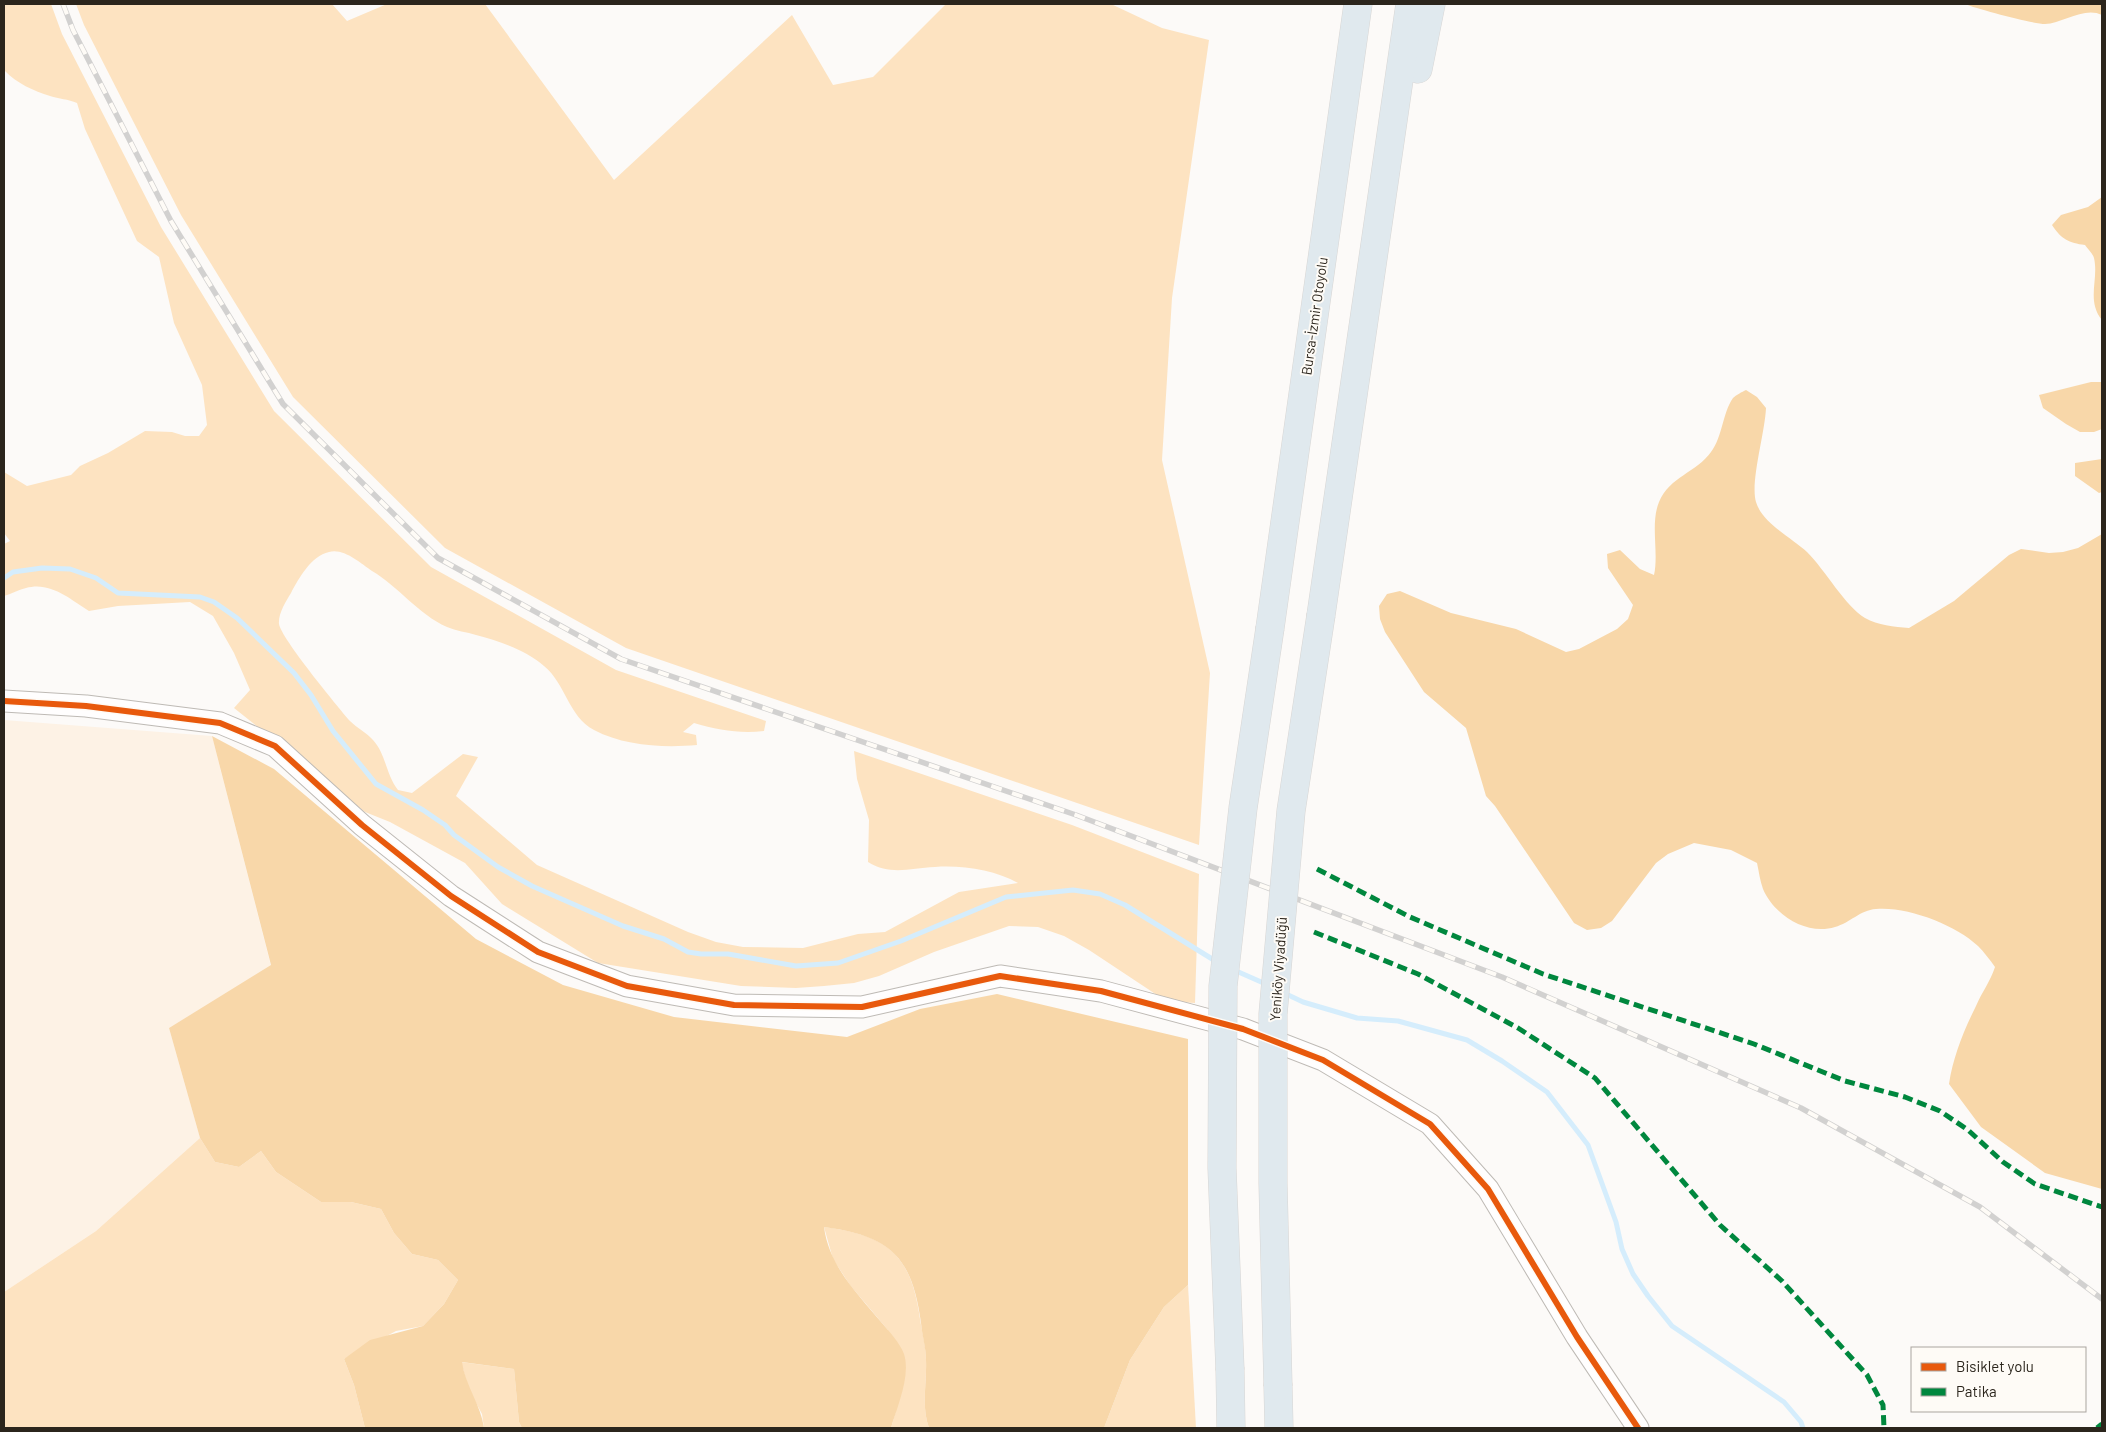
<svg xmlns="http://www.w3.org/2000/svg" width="2106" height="1432" font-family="Barlow,sans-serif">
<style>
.built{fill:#fdf2e5}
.green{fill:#fde3c1}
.forest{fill:#f8d7a9}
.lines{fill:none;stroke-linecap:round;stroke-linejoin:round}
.stream{stroke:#d5edfc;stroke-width:5}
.minor-casing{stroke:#bebab5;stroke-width:23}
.highway-casing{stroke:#d8d6d4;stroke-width:29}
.minor{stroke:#fffefe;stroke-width:21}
.highway{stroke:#e0e9ee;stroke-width:28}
.rail-casing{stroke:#d2d1d0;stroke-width:5.5}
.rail{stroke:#fefbf6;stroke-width:4;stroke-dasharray:11;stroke-linecap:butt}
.highway-bridge-casing{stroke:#d8d6d4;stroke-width:29;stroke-linecap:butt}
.highway-bridge{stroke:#e0e9ee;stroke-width:28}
.quiet{stroke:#00873e;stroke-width:5;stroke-dasharray:10 5;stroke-linecap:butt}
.cycleway-casing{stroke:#fefbf6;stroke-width:9}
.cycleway{stroke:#e8590c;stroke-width:6}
.labels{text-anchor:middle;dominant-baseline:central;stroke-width:4;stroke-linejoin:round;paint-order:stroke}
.street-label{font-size:14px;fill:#2b251c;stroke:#fefbf6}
</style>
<rect width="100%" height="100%" fill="#fcfaf8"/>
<path class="built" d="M4,720L212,736L271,966L169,1028L200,1138L96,1231L4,1292Z"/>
<g class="green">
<path d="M4,4H51L62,34L161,227L274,411L431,567L616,670L766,721L764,731C740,734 718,730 694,723L683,732L696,735L697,745C664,748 624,746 594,730C568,716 566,684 544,666C526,650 499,641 476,635C467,632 456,631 447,627C418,614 399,587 372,571C360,563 344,548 329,552C311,556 299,578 291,593C286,601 278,614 279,624C281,638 338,707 350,721C357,728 367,733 373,740C386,754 386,775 398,790L412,793L463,754L478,757L456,796L537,865L688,932L716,942L743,947L803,948L858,934L885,932L959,892L1018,883C995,870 962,865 935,867C910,868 891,876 868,862L869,820L857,779L854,751L1072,825L1199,874L1195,1003L1166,1001L1089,950L1064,936L1038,927L1009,926L934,952L879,976L854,983L824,986L796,988L741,986L598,963L502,904L465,863L390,822L365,812L234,708L250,690L234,653L213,616L190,602L118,606L89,611C70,599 50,581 26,588C18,590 11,594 4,596V544L10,541L4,533V472L27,486L71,475L80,466L108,453L145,431L172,432L185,436H199L207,425L202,385L174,323L159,257L137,241L85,129L77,103C68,99 59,99 50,96C34,91 16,83 5,71Z"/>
<path d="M76,4H332L347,21L387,4H485L614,180L792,15L833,85L873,77L946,4H1111L1162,28L1209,40L1172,298L1162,460L1210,673L1199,845L626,648L445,548L293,397L181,215L84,25Z"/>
<path d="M200,1138L215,1162L239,1167L261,1151L276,1172L321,1202H351L381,1209L394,1233L412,1254L438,1260L458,1280L444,1304L423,1326L396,1331L344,1359L354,1385L365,1428H4V1292L96,1231Z"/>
<path d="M824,1227C887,1235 911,1254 920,1319C922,1332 926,1347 926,1360C927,1383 921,1406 929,1428H891L896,1411L888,1330L850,1285L833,1259Z"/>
<path d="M1188,1285L1196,1428H1104L1130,1360L1164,1307Z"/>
<path d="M461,1362L514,1369L519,1422L522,1428H484L482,1414L469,1390Z"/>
</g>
<g class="forest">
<path d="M1965,4H2102V15C2085,6 2063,23 2045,24C2033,24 1977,9 1965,4Z"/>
<path d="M2102,197V320C2086,300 2099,280 2094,258C2093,254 2088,249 2085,245C2069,243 2061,239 2052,225L2061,215L2088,207Z"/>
<path d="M2091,382H2102V429L2094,432H2080L2066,424L2043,408L2039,395Z"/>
<path d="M1746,390L1757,397L1766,408C1765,433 1750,482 1756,502C1762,523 1792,538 1807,552C1826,571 1845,606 1865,618C1878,625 1894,627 1909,628L1954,601L2009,555L2021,549L2049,553L2063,552L2078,548L2102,534V1189L2045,1173L1981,1127L1949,1084C1953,1057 1964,1030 1976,1006C1982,992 1990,982 1995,967C1990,960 1984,952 1978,946C1956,925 1907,906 1876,909C1860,910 1850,923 1835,927C1807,936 1774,915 1763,889C1760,881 1759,872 1757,863L1731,850L1694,843L1668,854L1656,863L1612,921L1601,928L1587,930L1574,923L1495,806L1486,796L1466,728L1424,692L1385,632L1380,619L1379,606L1387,594L1400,591L1451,613L1516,629L1566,652L1579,649L1617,629L1628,619L1633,605L1608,568L1607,554L1620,550L1640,569L1654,575C1659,552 1650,524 1659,502C1669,477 1697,472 1711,452C1723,436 1722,414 1733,398C1736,395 1742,392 1746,390Z"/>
<path d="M2102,459V492L2099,493L2075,476V463Z"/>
<path d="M212,736L274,769L476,939L563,985L674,1017L847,1037L920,1009L997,994L1188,1039V1285L1164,1307L1130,1360L1104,1428H929C921,1406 927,1384 926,1360C926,1348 922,1335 921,1323C912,1256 890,1236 824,1227C829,1266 857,1293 882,1323C889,1331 900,1343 904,1354C911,1376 897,1407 891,1428H522L519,1422L514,1369L462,1362C465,1385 481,1405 484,1428H365L354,1385L344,1359L370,1340L423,1326L444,1304L458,1280L438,1260L412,1254L394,1233L381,1209L351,1202H321L276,1172L261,1151L239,1167L215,1162L200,1138L169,1028L271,965Z"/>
</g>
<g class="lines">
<g class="stream">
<path d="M4,578L13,572L42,568L70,569L96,578L118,593L200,597L214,602L237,618L294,673L311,695L333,731L376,784L423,810L445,825L454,835L498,867L532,886L623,926L664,939L688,952L701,954H728L796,966L838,963L901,941L1006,897L1073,890L1100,894L1125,905L1217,962"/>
<path d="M1234,970L1268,985"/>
<path d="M1284,993L1303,1002L1357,1018L1398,1021L1467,1040L1502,1061L1547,1092L1588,1145L1616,1222L1622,1249L1633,1274L1648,1296L1672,1326L1784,1402L1801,1422L1803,1428"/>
</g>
<g class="minor-casing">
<path id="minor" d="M4,701L86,706L220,723L275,746L362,825L451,896L538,952L627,986L734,1005L862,1007L1000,976L1101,991L1243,1029L1323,1060L1430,1124L1488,1189L1577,1337L1638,1428"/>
</g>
<g class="highway-casing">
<g id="highway">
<path d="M1418,69L1431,4"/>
<path d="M1321,615L1410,4"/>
<path d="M1270,628L1358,4"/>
<path d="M1230,1370L1231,1428"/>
<path d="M1278,1386L1279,1428"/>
</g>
</g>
<use href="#minor" class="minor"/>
<use href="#highway" class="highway"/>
<g class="rail-casing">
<path id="rail" d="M63,4L73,30L171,221L283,404L438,558L621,659L1076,815L1502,977L1801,1108L1980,1207L2102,1299"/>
</g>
<use href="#rail" class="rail"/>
<g class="highway-bridge-casing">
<g id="highway-bridge">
<path d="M1230,1370L1222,1168L1223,986L1243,808L1270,628"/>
<path d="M1278,1386L1273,1183V1014L1291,811L1321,615"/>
</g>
</g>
<use href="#highway-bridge" class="highway-bridge"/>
<g class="quiet">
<path d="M1317,869L1410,917L1543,974L1754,1044L1845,1081L1905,1097L1940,1111L1968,1130L2003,1162L2035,1184L2102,1207"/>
<path d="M1314,932L1418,974L1518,1028L1595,1078L1720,1225L1782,1281L1867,1375L1883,1405L1884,1428"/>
<path d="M2097,1428L2102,1424"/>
</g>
<g class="cycleway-casing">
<path id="cycleway" d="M4,701L86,706L220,723L275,746L362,825L451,896L538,952L627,986L734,1005L862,1007L1000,976L1101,991L1243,1029L1323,1060L1430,1124L1488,1189L1577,1337L1638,1428"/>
</g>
<use href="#cycleway" class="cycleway"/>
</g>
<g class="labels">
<g class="street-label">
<text transform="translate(1314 316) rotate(-82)">Bursa-İzmir Otoyolu</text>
<text transform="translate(1278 969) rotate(-86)">Yeniköy Viyadüğü</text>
</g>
</g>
<rect width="2106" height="1432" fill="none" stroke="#2b251c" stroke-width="10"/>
<rect x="1911" y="1347" width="175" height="65" fill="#fefbf6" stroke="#aaa59f"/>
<rect x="1921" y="1363" width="25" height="8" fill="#e8590c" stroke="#aaa59f"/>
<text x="1956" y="1372" font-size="15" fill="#2b251c">Bisiklet yolu</text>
<rect x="1921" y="1388" width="25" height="8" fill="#00873e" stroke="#aaa59f"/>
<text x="1956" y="1397" font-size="15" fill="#2b251c">Patika</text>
</svg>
